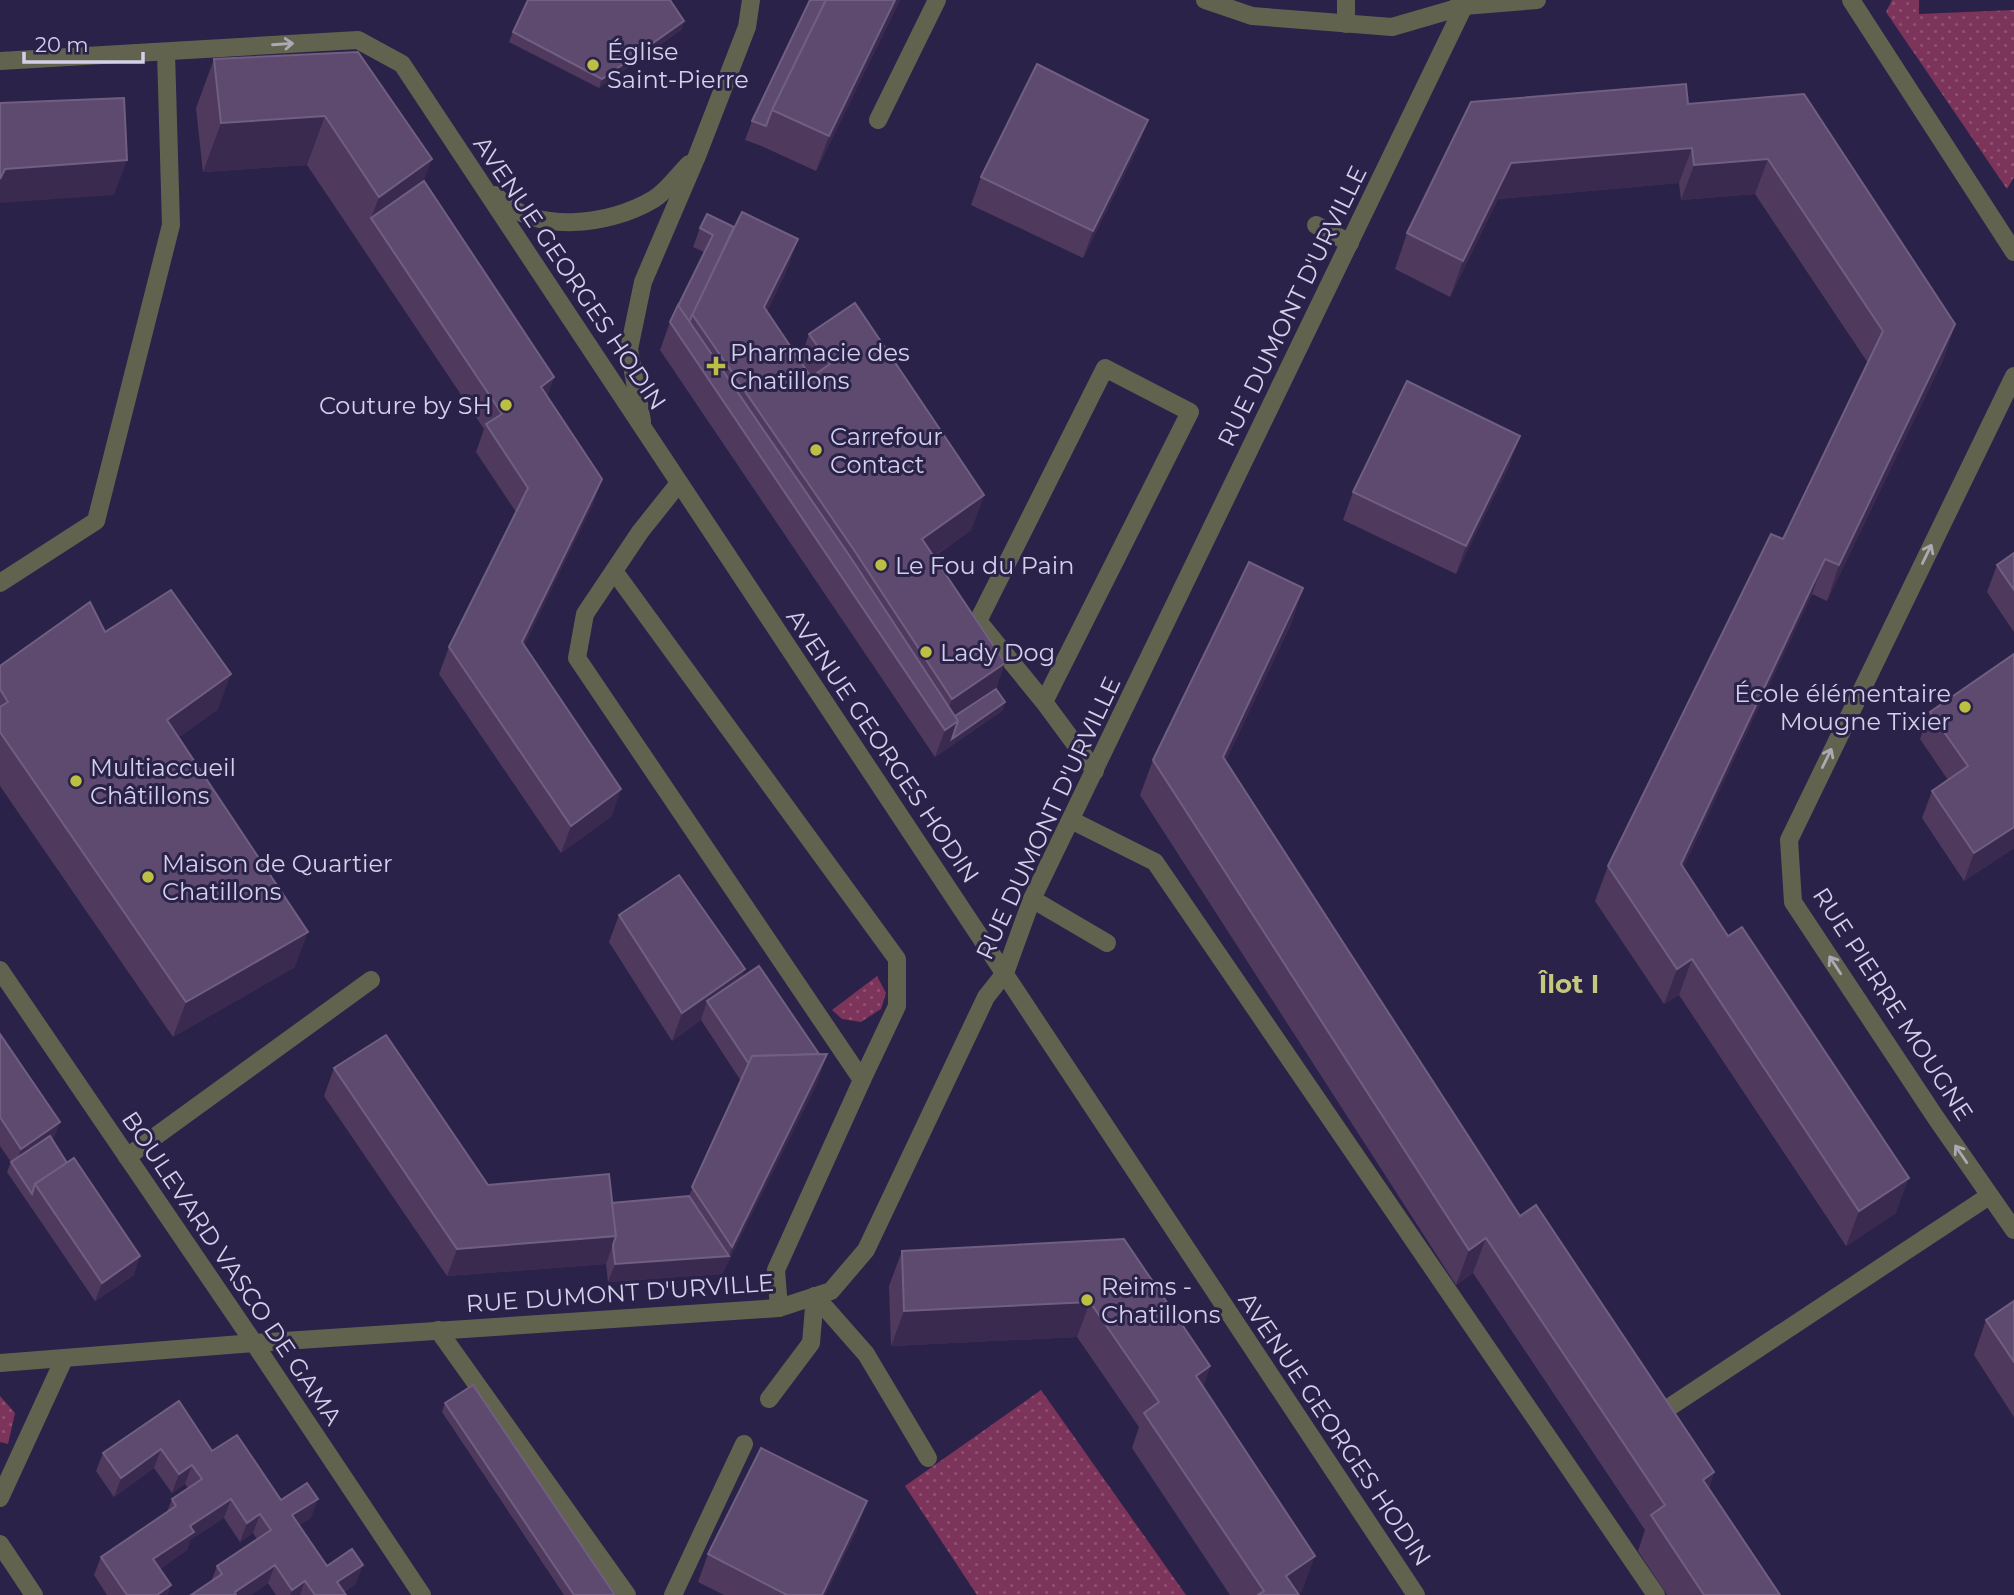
<svg xmlns="http://www.w3.org/2000/svg" width="2014" height="1595" font-family="Montserrat,sans-serif">
<style>
.grass{fill:url(#grass-dots)}
.lines{fill:none;stroke-linecap:round;stroke-linejoin:round}
.service{stroke:#62634f;stroke-width:18}
.pedestrian{stroke:#62634f;stroke-width:18}
.minor{stroke:#62634f;stroke-width:18}
.wall{fill:#4f3a5e}
.shaded-wall{fill:#3a2a50}
.building{fill:#5d4a6e;stroke:#705f81;stroke-width:2}
.oneway{stroke:#abaab4}
.poi-dot{fill:#bdbf43;stroke:#2a2249;stroke-width:2.5}
.labels{text-anchor:middle;dominant-baseline:central;stroke-width:6;stroke-linejoin:round;paint-order:stroke}
.poi-label{font-size:24px;fill:#d3d0ea;stroke:#2a2249;text-anchor:start}
.street-label{font-size:24px;fill:#d3d0ea;stroke:#2a2249}
.neighbourhood-label{font-size:26px;font-weight:bold;fill:#c5c87a;stroke:#2a2249}
</style>
<defs>
<pattern id="grass-dots" width="8" height="8" patternUnits="userSpaceOnUse" patternTransform="scale(1.75)"><rect width="8" height="8" fill="#7d345a"/><path d="M2 2h.1M6 6h.1" fill="none" stroke="#8f5072" stroke-width="1.8" stroke-linecap="round"/></pattern>
</defs>
<rect width="100%" height="100%" fill="#2a2249"/>
<g class="grass">
<path d="M1892,0H1919V14L2014,10V177L2007,189L1886,12Z"/>
<path d="M877,976L886,993L881,1009L861,1022L842,1019L832,1010Z"/>
<path d="M1041,1390L1186,1595H977L905,1486Z"/>
<path d="M0,1396L15,1413L8,1444L0,1442Z"/>
</g>
<g class="lines">
<g class="service">
<path d="M1205,0L1252,16L1392,27L1464,6"/>
<path d="M1346,0V24"/>
<path d="M878,120L937,0"/>
<path d="M1316,225L1350,243"/>
<path d="M679,483L640,532L585,614L577,658L862,1080L776,1270L779,1308"/>
<path d="M614,571L897,959V1006L862,1080"/>
<path d="M0,583L96,521L171,225L166,52"/>
<path d="M1044,702L978,621L1105,368L1190,412L1044,702L1095,771"/>
<path d="M1071,820L1155,862L1656,1595"/>
<path d="M1032,899L1107,943"/>
<path d="M127,1157L371,980"/>
<path d="M815,1296L866,1354L928,1458"/>
<path d="M438,1330L627,1595"/>
<path d="M769,1399L811,1343L815,1296"/>
<path d="M673,1595L744,1444"/>
</g>
<path class="pedestrian" d="M1650,1420L1989,1196"/>
<g class="minor">
<path d="M1851,0L2014,252"/>
<path d="M1464,6L1537,0"/>
<path d="M0,61L358,40L402,64L1416,1595"/>
<path d="M495,195C534,235 609,226 654,199C667,191 678,175 689,164"/>
<path d="M2014,376L1789,840L1793,902L1936,1118L2014,1230"/>
<path d="M642,421L629,349L643,282L697,156L747,27L751,0"/>
<path d="M0,970L254,1343L422,1595"/>
<path d="M0,1363L254,1343L779,1308L831,1291L866,1250L986,997L1005,973L1032,899L1464,6L1459,0"/>
<path d="M0,1498L64,1359"/>
<path d="M0,1544L34,1595"/>
</g>
</g>
<g class="wall">
<path d="M810,0H900L816,171L759,145L745,140L752,121Z"/>
<path d="M684,21L681,30L599,88L509,42L513,32Z"/>
<path d="M358,52L424,181L554,377L547,396L602,479L592,506L524,645L612,816L561,853L439,674L449,647L516,512L476,452L484,429L307,165L203,172L196,108L214,59Z"/>
<path d="M1804,94L1955,324L1943,360L1827,601L1812,594L1683,868L1896,1213L1846,1246L1679,995L1664,1004L1595,901L1608,866L1783,539L1868,363L1755,194L1681,200L1679,183L1498,199L1450,297L1395,269L1407,233L1688,104Z"/>
<path d="M1138,147L1083,258L971,205L981,177Z"/>
<path d="M734,227L798,239L785,274L767,311L800,360L809,334L984,495L971,530L934,557L996,689L1005,702L1002,711L935,757L660,350L670,322L704,252L693,247L700,228Z"/>
<path d="M1510,464L1456,574L1343,520L1353,492Z"/>
<path d="M2014,553V632L1987,592L1997,565Z"/>
<path d="M1303,588L1291,624L1226,760L1520,1216L1714,1472L1709,1488L1780,1595H1667L1638,1551L1645,1530L1473,1273L1456,1285L1140,795L1153,760Z"/>
<path d="M105,632L218,709L178,738L295,967L173,1037L0,786V666Z"/>
<path d="M2014,654V848L1964,881L1922,818L1932,791L1948,780L1920,739L1930,712Z"/>
<path d="M619,915L742,977L818,1081L722,1274L608,1282L606,1264L447,1276L324,1096L334,1068L488,1185L612,1203L689,1196L741,1081L701,1020L672,1041L609,942Z"/>
<path d="M0,1034L53,1141L134,1275L95,1301L7,1172L11,1162L0,1146Z"/>
<path d="M1124,1239L1210,1366L1203,1387L1302,1591L1298,1594L1299,1595H1230L1132,1448L1139,1427L1077,1337L891,1346L889,1286L902,1251Z"/>
<path d="M2014,1301V1417L1974,1355L1986,1320Z"/>
<path d="M179,1401L212,1451L281,1500L311,1518L299,1525L327,1566L356,1584L344,1592L346,1595H276L268,1583L251,1595H191L211,1582L217,1566L257,1539L253,1533L240,1542L224,1518L190,1540L187,1550L160,1569L168,1595H107L94,1575L101,1557L167,1512L172,1499L188,1488L185,1484L172,1493L154,1468L114,1497L96,1471L103,1453Z"/>
<path d="M445,1403L615,1595H564L442,1412Z"/>
<path d="M857,1529L825,1595H724L698,1582L708,1554Z"/>
</g>
<g class="shaded-wall">
<path d="M895,0H900L816,171L829,136Z"/>
<path d="M684,21L681,30L599,88L602,79Z"/>
<path d="M325,116L307,165L203,172L221,123Z"/>
<path d="M1148,120L1138,147L1083,258L1093,231Z"/>
<path d="M1692,148L1679,183L1498,199L1450,297L1463,261L1511,163Z"/>
<path d="M432,159L414,208L371,218L379,197Z"/>
<path d="M1768,159L1755,194L1681,200L1694,165Z"/>
<path d="M127,160L114,195L0,203V179L5,169Z"/>
<path d="M798,239L785,274L751,343L764,307Z"/>
<path d="M1955,324L1943,360L1827,601L1839,565Z"/>
<path d="M554,377L544,405L541,387Z"/>
<path d="M1520,436L1510,464L1456,574L1466,546Z"/>
<path d="M602,479L592,506L513,669L522,642Z"/>
<path d="M984,495L971,530L909,574L922,539Z"/>
<path d="M1825,559L1812,594L1668,900L1681,864Z"/>
<path d="M1303,588L1291,624L1211,792L1223,757Z"/>
<path d="M1005,663L993,698L1005,702L1002,711L935,757L945,730L942,725L952,699Z"/>
<path d="M231,674L218,709L154,756L167,720Z"/>
<path d="M621,789L612,816L561,853L571,826Z"/>
<path d="M2014,827V848L1964,881L1974,853Z"/>
<path d="M308,932L295,967L173,1037L186,1002Z"/>
<path d="M1692,959L1679,995L1664,1004L1677,969Z"/>
<path d="M745,969L736,996L707,1001L701,1020L672,1041L682,1013Z"/>
<path d="M827,1054L818,1081L722,1274L608,1282L615,1264L729,1256L732,1247Z"/>
<path d="M60,1122L53,1141L15,1167L21,1149Z"/>
<path d="M1909,1178L1896,1213L1846,1246L1859,1211Z"/>
<path d="M616,1236L606,1264L447,1276L457,1249Z"/>
<path d="M1486,1238L1473,1273L1456,1285L1469,1250Z"/>
<path d="M140,1256L134,1275L95,1301L102,1283Z"/>
<path d="M1090,1302L1077,1337L891,1346L904,1311Z"/>
<path d="M1210,1366L1198,1402L1196,1376Z"/>
<path d="M161,1449L154,1468L114,1497L121,1478Z"/>
<path d="M192,1465L185,1484L172,1493L179,1474Z"/>
<path d="M1714,1472L1702,1508L1703,1480Z"/>
<path d="M231,1499L224,1518L190,1540L187,1550L147,1578L153,1559L190,1526Z"/>
<path d="M318,1499L311,1518L285,1534L292,1515Z"/>
<path d="M867,1501L857,1529L825,1595H822Z"/>
<path d="M260,1514L253,1533L240,1542L247,1523Z"/>
<path d="M1315,1556L1302,1591L1296,1595L1286,1576Z"/>
<path d="M275,1565L268,1583L251,1595H233L235,1592Z"/>
<path d="M363,1565L356,1584L339,1595L337,1582Z"/>
<path d="M305,1581L300,1595H290L292,1590Z"/>
<path d="M171,1585L168,1595H157Z"/>
</g>
<g class="building">
<path d="M528,0H670L684,21L602,79L513,32Z"/>
<path d="M810,0H826L772,110L766,126L752,121Z"/>
<path d="M826,0H895L829,136L772,110Z"/>
<path d="M358,52L432,159L379,197L325,116L221,123L214,59Z"/>
<path d="M1037,64L1148,120L1093,231L981,177Z"/>
<path d="M1686,84L1688,104L1804,94L1955,324L1839,565L1825,559L1681,864L1728,936L1742,927L1909,1178L1859,1211L1692,959L1677,969L1608,866L1771,534L1783,539L1883,331L1768,159L1694,165L1692,148L1511,163L1463,261L1407,233L1471,102Z"/>
<path d="M124,98L127,160L5,169L0,179V103Z"/>
<path d="M424,181L554,377L541,387L602,479L522,642L621,789L571,826L449,647L528,488L486,424L502,414L371,218Z"/>
<path d="M742,212L798,239L764,307L811,377L830,364L809,334L855,303L984,495L922,539L1005,663L952,699L854,550L692,314Z"/>
<path d="M707,214L734,227L689,322L678,306L713,235L700,228Z"/>
<path d="M678,305L851,558L958,721L945,730L670,322Z"/>
<path d="M1407,381L1520,436L1466,546L1353,492Z"/>
<path d="M2014,553V590L1997,565Z"/>
<path d="M1249,562L1303,588L1223,757L1520,1216L1536,1205L1714,1472L1703,1480L1780,1595H1704L1651,1515L1665,1505L1486,1238L1469,1250L1153,760Z"/>
<path d="M171,590L231,674L167,720L308,932L186,1002L0,732V707L8,702L0,689V666L90,602L105,632Z"/>
<path d="M2014,654V827L1974,853L1932,791L1968,766L1930,712Z"/>
<path d="M996,689L1005,702L952,739L958,721L955,716Z"/>
<path d="M679,875L745,969L682,1013L619,915Z"/>
<path d="M759,966L819,1054L752,1056L749,1064L707,1001Z"/>
<path d="M0,1034L60,1122L21,1149L0,1117Z"/>
<path d="M386,1035L488,1185L609,1174L616,1236L457,1249L334,1068Z"/>
<path d="M827,1054L732,1247L692,1187L752,1056Z"/>
<path d="M50,1136L67,1163L35,1184L32,1194L11,1162Z"/>
<path d="M74,1158L140,1256L102,1283L35,1184Z"/>
<path d="M689,1196L729,1256L615,1264L613,1245L616,1236L612,1203Z"/>
<path d="M1124,1239L1210,1366L1196,1376L1315,1556L1286,1576L1299,1595H1258L1264,1591L1144,1413L1159,1402L1090,1302L904,1311L902,1251Z"/>
<path d="M2014,1301V1362L1986,1320Z"/>
<path d="M473,1385L615,1595H574L445,1403Z"/>
<path d="M179,1401L212,1451L237,1435L281,1500L307,1483L318,1499L292,1515L327,1566L352,1549L363,1565L337,1582L346,1595H315L305,1581L292,1590L275,1565L235,1592L236,1595H191L222,1574L217,1566L271,1530L260,1514L247,1523L231,1499L190,1526L194,1532L153,1559L171,1585L157,1595H127L101,1557L176,1506L172,1499L202,1479L192,1465L179,1474L161,1449L121,1478L103,1453Z"/>
<path d="M761,1448L867,1501L822,1595H787L708,1554Z"/>
</g>
<defs><path id="oneway-shaft" d="M-6 0H5M1.5-3L5.5 0L1.5 3" fill="none" stroke-width="1.6" stroke-linecap="round" stroke-linejoin="round" transform="scale(1.75)"/></defs>
<g class="oneway">
<use href="#oneway-shaft" transform="translate(283 44) rotate(-4)"/>
<use href="#oneway-shaft" transform="translate(1927 554) rotate(-64)"/>
<use href="#oneway-shaft" transform="translate(1827 758) rotate(-64)"/>
<use href="#oneway-shaft" transform="translate(1835 965) rotate(-123)"/>
<use href="#oneway-shaft" transform="translate(1961 1154) rotate(-124)"/>
</g>
<g class="poi-dot">
<circle cx="593" cy="65" r="7"/>
<path d="M712.5 355.5h7v7h7v7h-7v7h-7v-7h-7v-7h7z"/>
<circle cx="506" cy="405" r="7"/>
<circle cx="816" cy="450" r="7"/>
<circle cx="881" cy="565" r="7"/>
<circle cx="926" cy="652" r="7"/>
<circle cx="1965" cy="707" r="7"/>
<circle cx="76" cy="781" r="7"/>
<circle cx="148" cy="877" r="7"/>
<circle cx="1087" cy="1300" r="7"/>
</g>
<g class="labels">
<g class="poi-label">
<text x="607" y="51">Église<tspan x="607" dy="28">Saint-Pierre</tspan></text>
<text x="730" y="352">Pharmacie des<tspan x="730" dy="28">Chatillons</tspan></text>
<text x="492" y="405" text-anchor="end">Couture by SH</text>
<text x="830" y="436">Carrefour<tspan x="830" dy="28">Contact</tspan></text>
<text x="895" y="565">Le Fou du Pain</text>
<text x="940" y="652">Lady Dog</text>
<text x="1951" y="693" text-anchor="end">École élémentaire<tspan x="1951" dy="28">Mougne Tixier</tspan></text>
<text x="90" y="767">Multiaccueil<tspan x="90" dy="28">Châtillons</tspan></text>
<text x="162" y="863">Maison de Quartier<tspan x="162" dy="28">Chatillons</tspan></text>
<text x="1101" y="1286">Reims -<tspan x="1101" dy="28">Chatillons</tspan></text>
</g>
<g class="street-label">
<text transform="translate(570 273) rotate(56)">AVENUE GEORGES HODIN</text>
<text transform="translate(1292 306) rotate(-64)">RUE DUMONT D'URVILLE</text>
<text transform="translate(883 746) rotate(56)">AVENUE GEORGES HODIN</text>
<text transform="translate(1048 818) rotate(-65)">RUE DUMONT D'URVILLE</text>
<text transform="translate(1893 1004) rotate(57)">RUE PIERRE MOUGNE</text>
<text transform="translate(232 1268) rotate(56)">BOULEVARD VASCO DE GAMA</text>
<text transform="translate(620 1293) rotate(-4)">RUE DUMONT D'URVILLE</text>
<text transform="translate(1335 1429) rotate(56)">AVENUE GEORGES HODIN</text>
</g>
<g class="neighbourhood-label">
<text x="1569" y="984">Îlot I</text>
</g>
</g>
<path d="M24 52v10h119v-10" fill="none" stroke="#d3d0ea" stroke-width="3.5"/>
<text x="35" y="52" font-size="21" fill="#d3d0ea" stroke="#2a2249" stroke-width="5" paint-order="stroke">20 m</text>
</svg>
